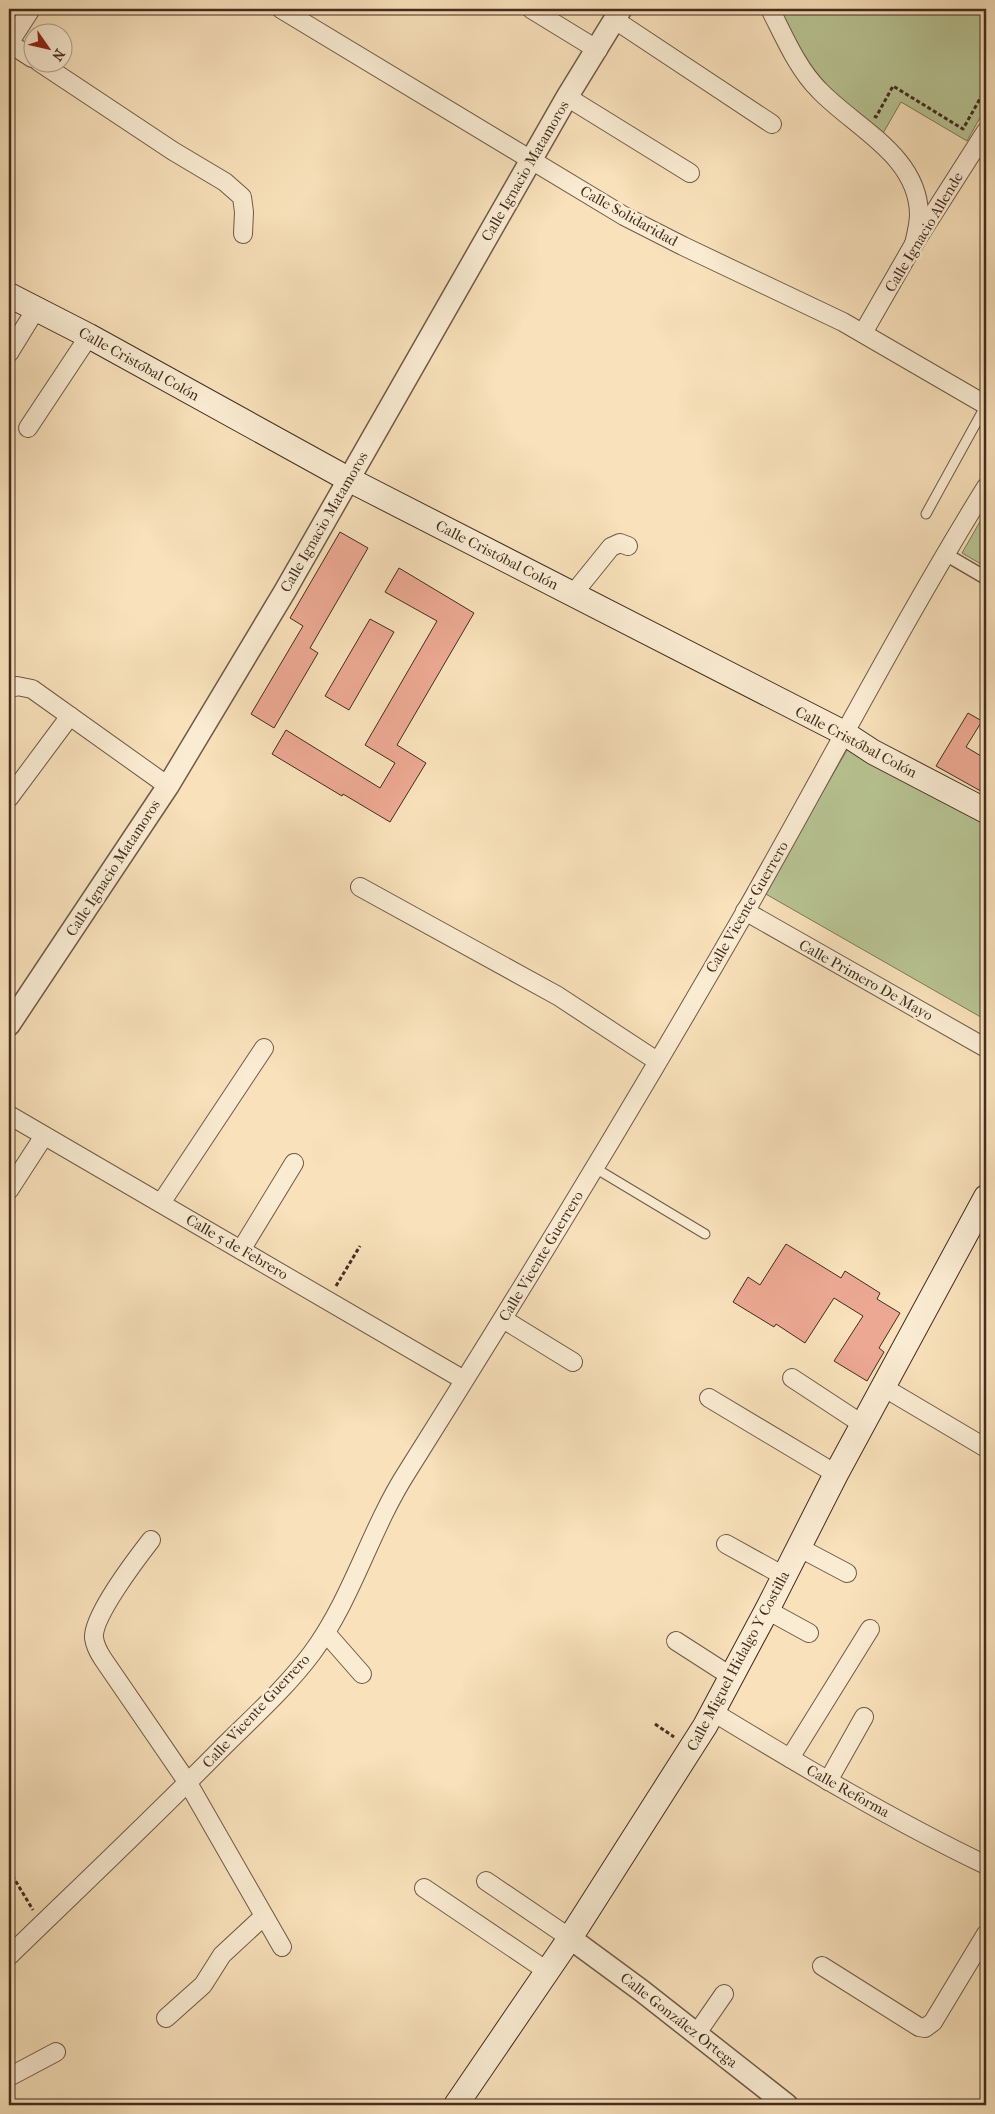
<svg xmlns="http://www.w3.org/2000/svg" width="995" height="2114" font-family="'IM FELL French Canon',serif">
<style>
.green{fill:#b8c494;stroke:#7e785a}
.building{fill:#eca893;stroke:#432c1f}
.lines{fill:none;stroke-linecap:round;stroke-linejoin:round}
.service-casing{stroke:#705946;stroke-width:11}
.pedestrian-casing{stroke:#705946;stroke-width:15}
.minor-casing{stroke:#705946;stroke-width:20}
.tertiary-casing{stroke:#705946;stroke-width:24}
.secondary-casing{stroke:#432c1f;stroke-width:26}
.path{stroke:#432c1f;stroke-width:3;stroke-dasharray:4 2.5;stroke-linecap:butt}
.service{stroke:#faecd3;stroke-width:9}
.pedestrian{stroke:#faecd3;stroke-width:12}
.minor{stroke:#faecd3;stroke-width:18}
.tertiary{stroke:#faecd3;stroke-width:21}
.secondary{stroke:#faecd3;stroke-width:24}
.labels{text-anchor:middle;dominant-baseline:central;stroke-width:5;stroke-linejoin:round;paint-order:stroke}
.street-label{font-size:15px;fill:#432c1f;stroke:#faecd3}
</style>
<rect width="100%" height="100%" fill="#f8e1bb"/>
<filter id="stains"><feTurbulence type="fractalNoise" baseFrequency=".004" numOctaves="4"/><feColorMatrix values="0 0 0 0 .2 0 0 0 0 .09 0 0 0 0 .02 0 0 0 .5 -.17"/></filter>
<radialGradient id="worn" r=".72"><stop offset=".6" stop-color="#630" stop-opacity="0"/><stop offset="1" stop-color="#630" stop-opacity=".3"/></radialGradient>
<g class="green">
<path d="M759,9H986V107L967,141L901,102L882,135L803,65L778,30Z"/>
<path d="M986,511V567L962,553Z"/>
<path d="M850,745L986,824V1020L764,893Z"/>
</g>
<g class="building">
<path d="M340,532L368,548L310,648L318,653L274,728L251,714L303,626L290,618Z"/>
<path d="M399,568L474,613L397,745L426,763L390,822L343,794L342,796L272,754L286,730L380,788L395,763L365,745L437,621L385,592Z"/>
<path d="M370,619L394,632L349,710L325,696Z"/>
<path d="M968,713L982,721L966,747L986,759V794L936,766Z"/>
<path d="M786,1244L841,1278L845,1271L880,1293L877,1299L900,1313L879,1348L884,1352L867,1381L834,1361L863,1316L834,1298L805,1343L776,1324L774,1327L733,1302L748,1277L760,1285Z"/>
</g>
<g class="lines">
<g class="service-casing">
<g id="service">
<path d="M926,514L986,405"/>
<path d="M595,1168L705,1234"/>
</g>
</g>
<g class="pedestrian-casing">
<path id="pedestrian" d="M945,554L986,578"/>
</g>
<g class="minor-casing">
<g id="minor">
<path d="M281,9L624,216L683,246L843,322L986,405"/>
<path d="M531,9L598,50"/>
<path d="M770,9C784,36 797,68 819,90C854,127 918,155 919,214C919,224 916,235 914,244"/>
<path d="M615,20L772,124"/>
<path d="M9,43L31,9"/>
<path d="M9,43L32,58"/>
<path d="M39,62L173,151L225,182L242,197L244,212L243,234"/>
<path d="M567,97L690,173"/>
<path d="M863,333L914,244L986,131"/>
<path d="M9,353L36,309"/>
<path d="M28,428L89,336"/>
<path d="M573,594L611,547L620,543L628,546"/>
<path d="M9,689L17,686L32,689L168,786"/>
<path d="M9,798L70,716"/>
<path d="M360,887L558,996L657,1061"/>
<path d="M745,911L986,1048"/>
<path d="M9,1115L464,1380"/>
<path d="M9,1190L44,1136"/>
<path d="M161,1203L264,1048"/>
<path d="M241,1250L294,1163"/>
<path d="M503,1319L573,1362"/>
<path d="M792,1378L862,1424"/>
<path d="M883,1387L986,1448"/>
<path d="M709,1398L836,1474"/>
<path d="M151,1540C137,1558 92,1617 94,1638C95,1645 99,1653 103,1659L188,1783L282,1947"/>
<path d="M726,1544L784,1576"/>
<path d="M798,1547L847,1573"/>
<path d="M767,1610L809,1633"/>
<path d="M326,1633L362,1674"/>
<path d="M676,1641L732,1677"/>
<path d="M713,1712C802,1766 892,1820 986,1865"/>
<path d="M790,1758L870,1629"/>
<path d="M828,1781L864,1717"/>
<path d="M486,1881L570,1938"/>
<path d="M424,1888L547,1971"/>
<path d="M9,1956C79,1888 151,1820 220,1750C251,1719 285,1689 312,1653C353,1597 370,1530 407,1472C523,1288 636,1102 744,914C825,772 900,626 986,487"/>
<path d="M822,1966L919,2027L925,2028L933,2022L986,1934"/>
<path d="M166,2018L203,1985L222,1955L264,1916"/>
<path d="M697,2033L724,1994"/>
<path d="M9,2077L56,2052"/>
</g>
</g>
<g class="tertiary-casing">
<g id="tertiary">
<path d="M9,1025L168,786L285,591L567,97L621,9"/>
<path d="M570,1938L642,1991L787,2105"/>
</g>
</g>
<g class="secondary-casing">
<g id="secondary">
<path d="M9,295L89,336L348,479L844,733L873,752L986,811"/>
<path d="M456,2105L570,1938L705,1726L767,1610L836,1474L986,1197"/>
</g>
</g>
<g class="path">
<path d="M874,116L876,117L893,86L963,129L986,88"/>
<path d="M336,1286L360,1246"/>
<path d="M655,1724L674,1737"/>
<path d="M9,1870L33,1910"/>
</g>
<use href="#service" class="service"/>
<use href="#pedestrian" class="pedestrian"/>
<use href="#minor" class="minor"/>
<use href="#tertiary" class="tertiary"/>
<use href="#secondary" class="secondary"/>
</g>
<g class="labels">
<g class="street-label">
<text transform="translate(525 171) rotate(-60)">Calle Ignacio Matamoros</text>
<text transform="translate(629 216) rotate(29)">Calle Solidaridad</text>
<text transform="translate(924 232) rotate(-59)">Calle Ignacio Allende</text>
<text transform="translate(139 364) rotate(29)">Calle Cristóbal Colón</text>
<text transform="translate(324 522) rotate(-60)">Calle Ignacio Matamoros</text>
<text transform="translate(497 555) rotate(27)">Calle Cristóbal Colón</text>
<text transform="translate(856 742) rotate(28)">Calle Cristóbal Colón</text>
<text transform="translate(113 868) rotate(-57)">Calle Ignacio Matamoros</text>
<text transform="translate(747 907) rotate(-60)">Calle Vicente Guerrero</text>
<text transform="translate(866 980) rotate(29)">Calle Primero De Mayo</text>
<text transform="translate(237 1247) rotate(30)">Calle 5 de Febrero</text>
<text transform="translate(541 1256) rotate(-59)">Calle Vicente Guerrero</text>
<text transform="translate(738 1661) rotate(-62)">Calle Miguel Hidalgo Y Costilla</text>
<text transform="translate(256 1711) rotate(-47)">Calle Vicente Guerrero</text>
<text transform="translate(848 1791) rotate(29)">Calle Reforma</text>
<text transform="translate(679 2020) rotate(38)">Calle González Ortega</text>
</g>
</g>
<rect width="995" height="2114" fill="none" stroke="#f8e1bb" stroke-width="30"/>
<rect x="10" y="10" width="975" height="2094" fill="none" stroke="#432c1f" stroke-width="2.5"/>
<rect x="15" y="15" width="965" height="2084" fill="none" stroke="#432c1f"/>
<g transform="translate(48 48) rotate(124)"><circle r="24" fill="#faecd3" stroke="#b19f8b"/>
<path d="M0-4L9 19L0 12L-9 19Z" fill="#8f2418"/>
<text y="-8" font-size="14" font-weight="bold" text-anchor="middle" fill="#432c1f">N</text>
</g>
<rect width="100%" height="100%" filter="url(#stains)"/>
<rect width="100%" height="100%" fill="url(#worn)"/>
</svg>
